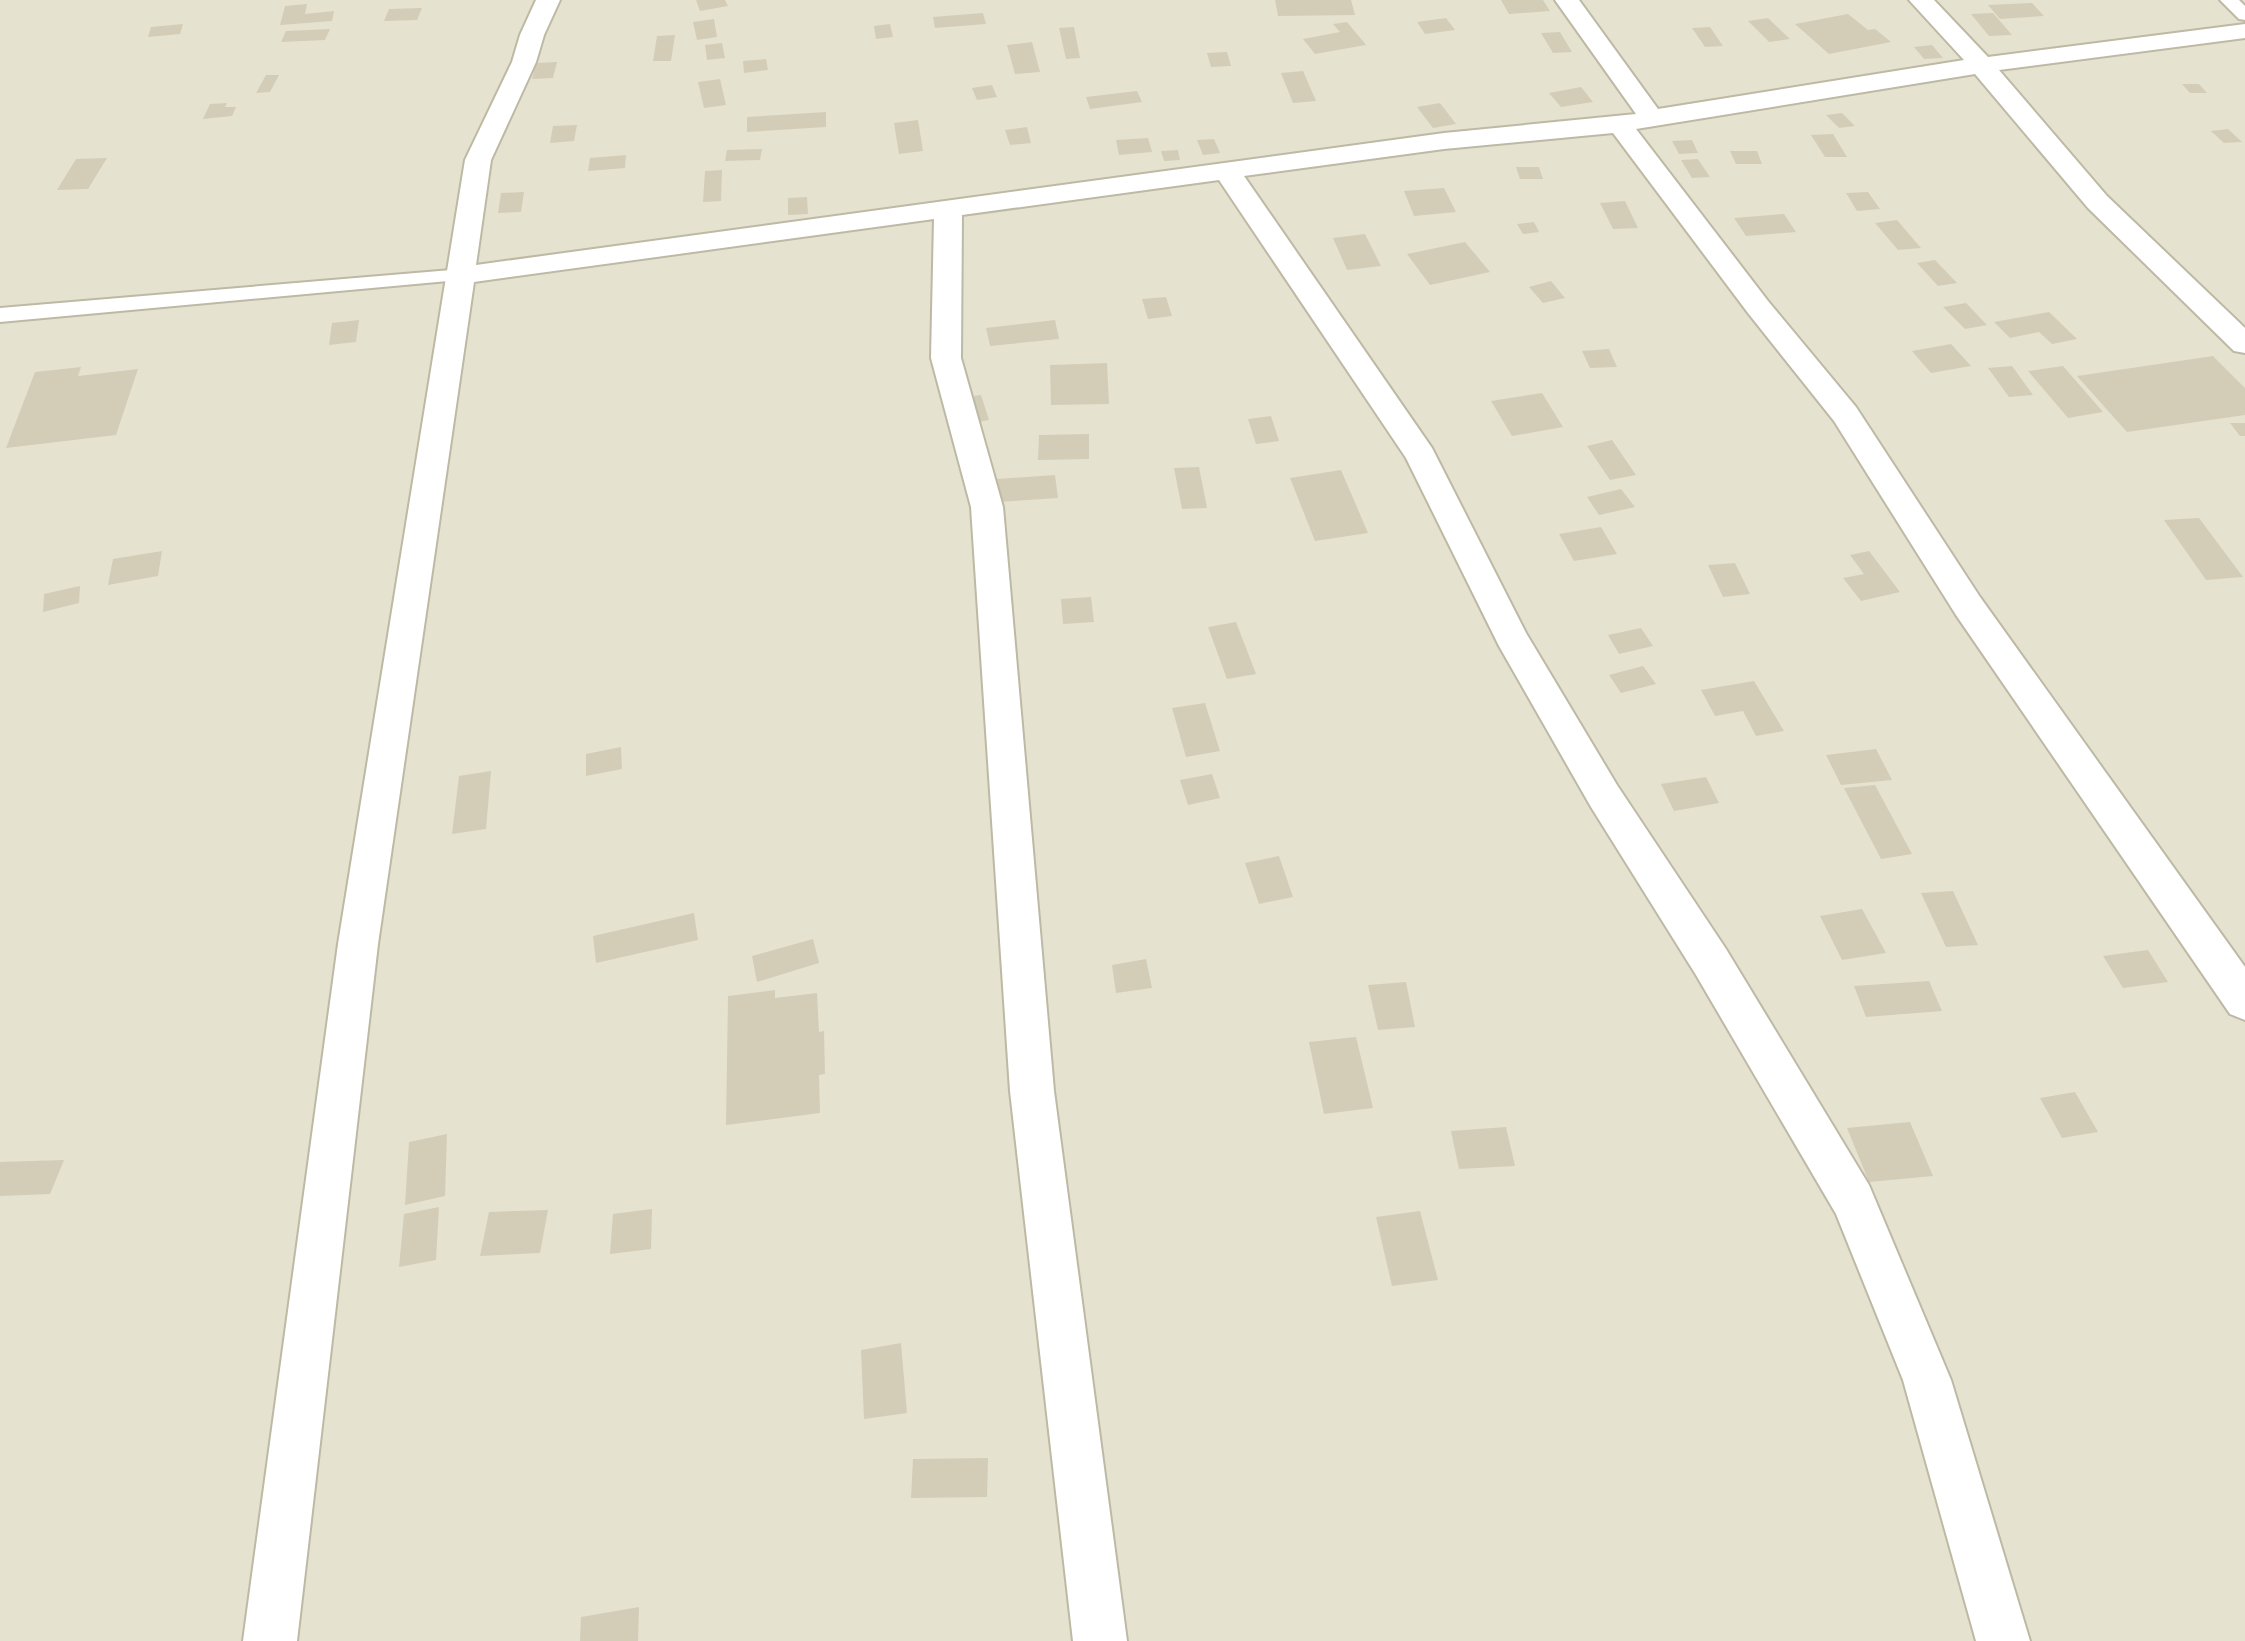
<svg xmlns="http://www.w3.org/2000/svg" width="2245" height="1641" font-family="'IBM Plex Sans',sans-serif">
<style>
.residential{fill:#e6e2d0}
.building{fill:#d3cdb7}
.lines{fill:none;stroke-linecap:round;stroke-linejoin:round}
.service-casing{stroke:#bdb9a4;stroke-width:4}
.minor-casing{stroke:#bdb9a4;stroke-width:4}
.service{fill:#fff;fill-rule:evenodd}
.minor{fill:#fff;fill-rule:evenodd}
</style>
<rect width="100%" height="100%" fill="#f2efe2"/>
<rect class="residential" x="0" y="0" width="2245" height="1641"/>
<g class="building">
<path d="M696,0H725L728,6L700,11Z"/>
<path d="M1275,0H1351L1355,15L1278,16Z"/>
<path d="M1501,0H1543L1550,11L1509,14Z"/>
<path d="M2032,3L2044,16L2000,19L1988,5Z"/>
<path d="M307,4L305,14L334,11L332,21L280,25L285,6Z"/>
<path d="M422,8L417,20L384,21L389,9Z"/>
<path d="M983,13L986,24L935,28L933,17Z"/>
<path d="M1993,13L2012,35L1989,36L1971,14Z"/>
<path d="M1848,14L1868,30L1875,29L1891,42L1829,54L1795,24Z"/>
<path d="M1446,18L1455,30L1425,34L1417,22Z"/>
<path d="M1768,18L1790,39L1769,42L1748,21Z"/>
<path d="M714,19L717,37L697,40L693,22Z"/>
<path d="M1347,22L1366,45L1315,54L1303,39L1340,32L1333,24Z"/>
<path d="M183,24L180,34L148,37L151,27Z"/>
<path d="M890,24L893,37L876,39L874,26Z"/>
<path d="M1074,27L1080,58L1066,59L1059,28Z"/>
<path d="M1710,27L1723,46L1705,47L1692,28Z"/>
<path d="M330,29L325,40L281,42L286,31Z"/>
<path d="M1560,32L1572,52L1553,53L1541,33Z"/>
<path d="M675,35L671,61H653L657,36Z"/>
<path d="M1032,42L1040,72L1015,74L1007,45Z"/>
<path d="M722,43L725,58L707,60L705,45Z"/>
<path d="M1932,45L1943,58L1924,59L1914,47Z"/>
<path d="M1227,52L1231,66L1211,67L1207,53Z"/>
<path d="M766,59L768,70L744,73L743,61Z"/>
<path d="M557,62L553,78L532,79L536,63Z"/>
<path d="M1303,71L1316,101L1293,103L1281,73Z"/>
<path d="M266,75H279L270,92L256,93Z"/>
<path d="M720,79L726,105L704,108L698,82Z"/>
<path d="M2182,84H2199L2207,93H2190Z"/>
<path d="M992,85L997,97L977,100L972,88Z"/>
<path d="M1581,87L1593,102L1561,107L1549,93Z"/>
<path d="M1137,91L1142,102L1090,109L1086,97Z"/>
<path d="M227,103L225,107H236L232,116L203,119L210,104Z"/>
<path d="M1440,103L1456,124L1433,128L1417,107Z"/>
<path d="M826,112V127L747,132V117Z"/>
<path d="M1842,113L1855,126L1839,128L1826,115Z"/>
<path d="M918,120L923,151L899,154L894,123Z"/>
<path d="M577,125L574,141L550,143L553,126Z"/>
<path d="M1027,127L1031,143L1010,145L1005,130Z"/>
<path d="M2228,129L2242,142L2224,143L2211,131Z"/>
<path d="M1833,134L1847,157H1825L1811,135Z"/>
<path d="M1148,138L1152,152L1119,155L1116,140Z"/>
<path d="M1214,139L1220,153L1203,155L1197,140Z"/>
<path d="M1692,140L1698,153L1679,154L1672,141Z"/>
<path d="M762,149L760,160L725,161L727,150Z"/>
<path d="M1178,150L1180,160L1164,161L1161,151Z"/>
<path d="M1730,151H1757L1762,164H1736Z"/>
<path d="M626,155L625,168L588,171L590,158Z"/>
<path d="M107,158L88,189L57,190L76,159Z"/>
<path d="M1698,159L1710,177L1692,178L1681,160Z"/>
<path d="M1516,167H1539L1543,179H1520Z"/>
<path d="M722,170L721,201L703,202L705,171Z"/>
<path d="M1444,188L1456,212L1414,216L1404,191Z"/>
<path d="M524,192L521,212L498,213L501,193Z"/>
<path d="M1868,192L1880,209L1857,211L1846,193Z"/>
<path d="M807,197L808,214L788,215V198Z"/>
<path d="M1625,201L1638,228L1613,229L1600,203Z"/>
<path d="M1784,214L1796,232L1746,236L1734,218Z"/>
<path d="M1897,220L1921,248L1898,250L1875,223Z"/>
<path d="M1534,222L1539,232L1523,234L1517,224Z"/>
<path d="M1365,234L1381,266L1347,270L1333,238Z"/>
<path d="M1465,242L1490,272L1430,285L1407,254Z"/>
<path d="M1935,260L1957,283L1938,286L1917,263Z"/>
<path d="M1551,281L1565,298L1543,303L1529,287Z"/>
<path d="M1166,297L1172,316L1148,319L1142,299Z"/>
<path d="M1966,303L1987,325L1965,329L1943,307Z"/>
<path d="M2049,312L2077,339L2052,344L2039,332L2010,338L1994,322Z"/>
<path d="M359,320L356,342L329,345L332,323Z"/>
<path d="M1055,320L1059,339L990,346L986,328Z"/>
<path d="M1951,344L1971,366L1931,373L1912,351Z"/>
<path d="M1609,349L1617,367L1590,368L1582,351Z"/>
<path d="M2213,356L2245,388V415L2127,432L2077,376Z"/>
<path d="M1107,363L1109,404L1051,405L1050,365Z"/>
<path d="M2012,366L2033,395L2009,397L1988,368Z"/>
<path d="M2063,366L2103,412L2068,418L2028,371Z"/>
<path d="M81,367L78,376L138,369L116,435L6,448L35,372Z"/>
<path d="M1542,393L1563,427L1512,436L1491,401Z"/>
<path d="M981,395L989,420L973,423L965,397Z"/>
<path d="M1271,416L1279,441L1256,444L1248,419Z"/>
<path d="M2230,423H2245V436H2240Z"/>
<path d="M1089,434V459L1038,460L1039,435Z"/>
<path d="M1612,440L1636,475L1610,480L1587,446Z"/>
<path d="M1199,467L1207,508L1182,509L1174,468Z"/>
<path d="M1341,470L1368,533L1315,541L1290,478Z"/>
<path d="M1055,475L1058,498L999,502L997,479Z"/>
<path d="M1621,489L1635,507L1599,515L1587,497Z"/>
<path d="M2199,518L2243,577L2206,580L2164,520Z"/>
<path d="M1601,527L1617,554L1574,561L1559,534Z"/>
<path d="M162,551L158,576L108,585L113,559Z"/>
<path d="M1869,551L1900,592L1861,601L1843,578L1864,574L1850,555Z"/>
<path d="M1735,563L1750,594L1723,597L1708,565Z"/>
<path d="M80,586L79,603L43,612L44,594Z"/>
<path d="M1091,597L1094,622L1063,624L1061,599Z"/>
<path d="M1236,622L1256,674L1227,679L1208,627Z"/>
<path d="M1641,628L1653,646L1619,654L1608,635Z"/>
<path d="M1643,666L1656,684L1621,693L1609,675Z"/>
<path d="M1754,681L1784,731L1756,736L1743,711L1715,716L1701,690Z"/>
<path d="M1205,703L1220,751L1186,757L1172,708Z"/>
<path d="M621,747L622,769L586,776V754Z"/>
<path d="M1876,749L1892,780L1841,785L1826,755Z"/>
<path d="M491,771L486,829L452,834L459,776Z"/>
<path d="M1212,774L1220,798L1188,805L1180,780Z"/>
<path d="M1706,777L1719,803L1674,811L1661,784Z"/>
<path d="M1875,785L1912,854L1881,859L1844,788Z"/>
<path d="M1279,856L1293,897L1259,904L1245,863Z"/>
<path d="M1953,891L1978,945L1946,947L1921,893Z"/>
<path d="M1862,909L1886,953L1842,960L1820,916Z"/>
<path d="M694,913L698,940L596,963L593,936Z"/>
<path d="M813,939L819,963L757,982L752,956Z"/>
<path d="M2148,950L2168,982L2123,988L2103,956Z"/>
<path d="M1146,959L1152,988L1116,993L1112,965Z"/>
<path d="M1929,981L1942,1011L1866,1017L1854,986Z"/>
<path d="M1406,982L1415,1027L1378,1030L1368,985Z"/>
<path d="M775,990V998L817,993L819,1032L824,1031L825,1074L819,1075L820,1113L726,1125L728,996Z"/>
<path d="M1356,1037L1373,1108L1324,1114L1309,1042Z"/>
<path d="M2075,1092L2098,1132L2062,1138L2040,1098Z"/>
<path d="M1910,1122L1933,1176L1869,1182L1847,1128Z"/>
<path d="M1506,1127L1515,1166L1459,1169L1451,1131Z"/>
<path d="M447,1134L445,1196L405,1205L409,1142Z"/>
<path d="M64,1160L50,1194L0,1196V1162Z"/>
<path d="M439,1207L436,1260L399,1267L404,1214Z"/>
<path d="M652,1209L651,1249L610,1254L613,1214Z"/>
<path d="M548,1210L540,1253L480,1256L489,1212Z"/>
<path d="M1420,1211L1438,1280L1392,1286L1376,1217Z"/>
<path d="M901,1343L907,1413L864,1419L861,1350Z"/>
<path d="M988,1458L987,1497L911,1498L913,1459Z"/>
<path d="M639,1607L638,1641H580L581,1617Z"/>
</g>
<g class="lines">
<g class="service-casing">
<g id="service">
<path d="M2220,0H2239L2245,6V20L2239,19Z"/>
<path d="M463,269L470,271L473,275L470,279L0,322V308Z"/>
</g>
</g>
<g class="minor-casing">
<path id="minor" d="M536,0H560L544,35L536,62L491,160L476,265L1444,133L1636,114L1555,0H1579L1658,109L1964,60L1909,0H1934L1988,57L2245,24V38L1999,70L2107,196L2245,328V353L2234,351L2088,208L1975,74L1636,129L1768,301L1856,407L1980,597L2245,967V1020L2230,1014L1956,615L1834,421L1748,313L1613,133L1444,149L1244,176L1432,448L1526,633L1617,785L1726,949L1869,1185L1951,1380L2030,1641H1976L1903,1380L1836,1214L1696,975L1591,807L1499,646L1406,458L1219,180L962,215L961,358L1003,507L1054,1091L1127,1641H1073L1010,1091L971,507L931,358L934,219L474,282L378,944L297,1641H243L338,944L465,160L512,62L520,35Z"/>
</g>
<use href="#service" class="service"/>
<use href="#minor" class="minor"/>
</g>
</svg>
